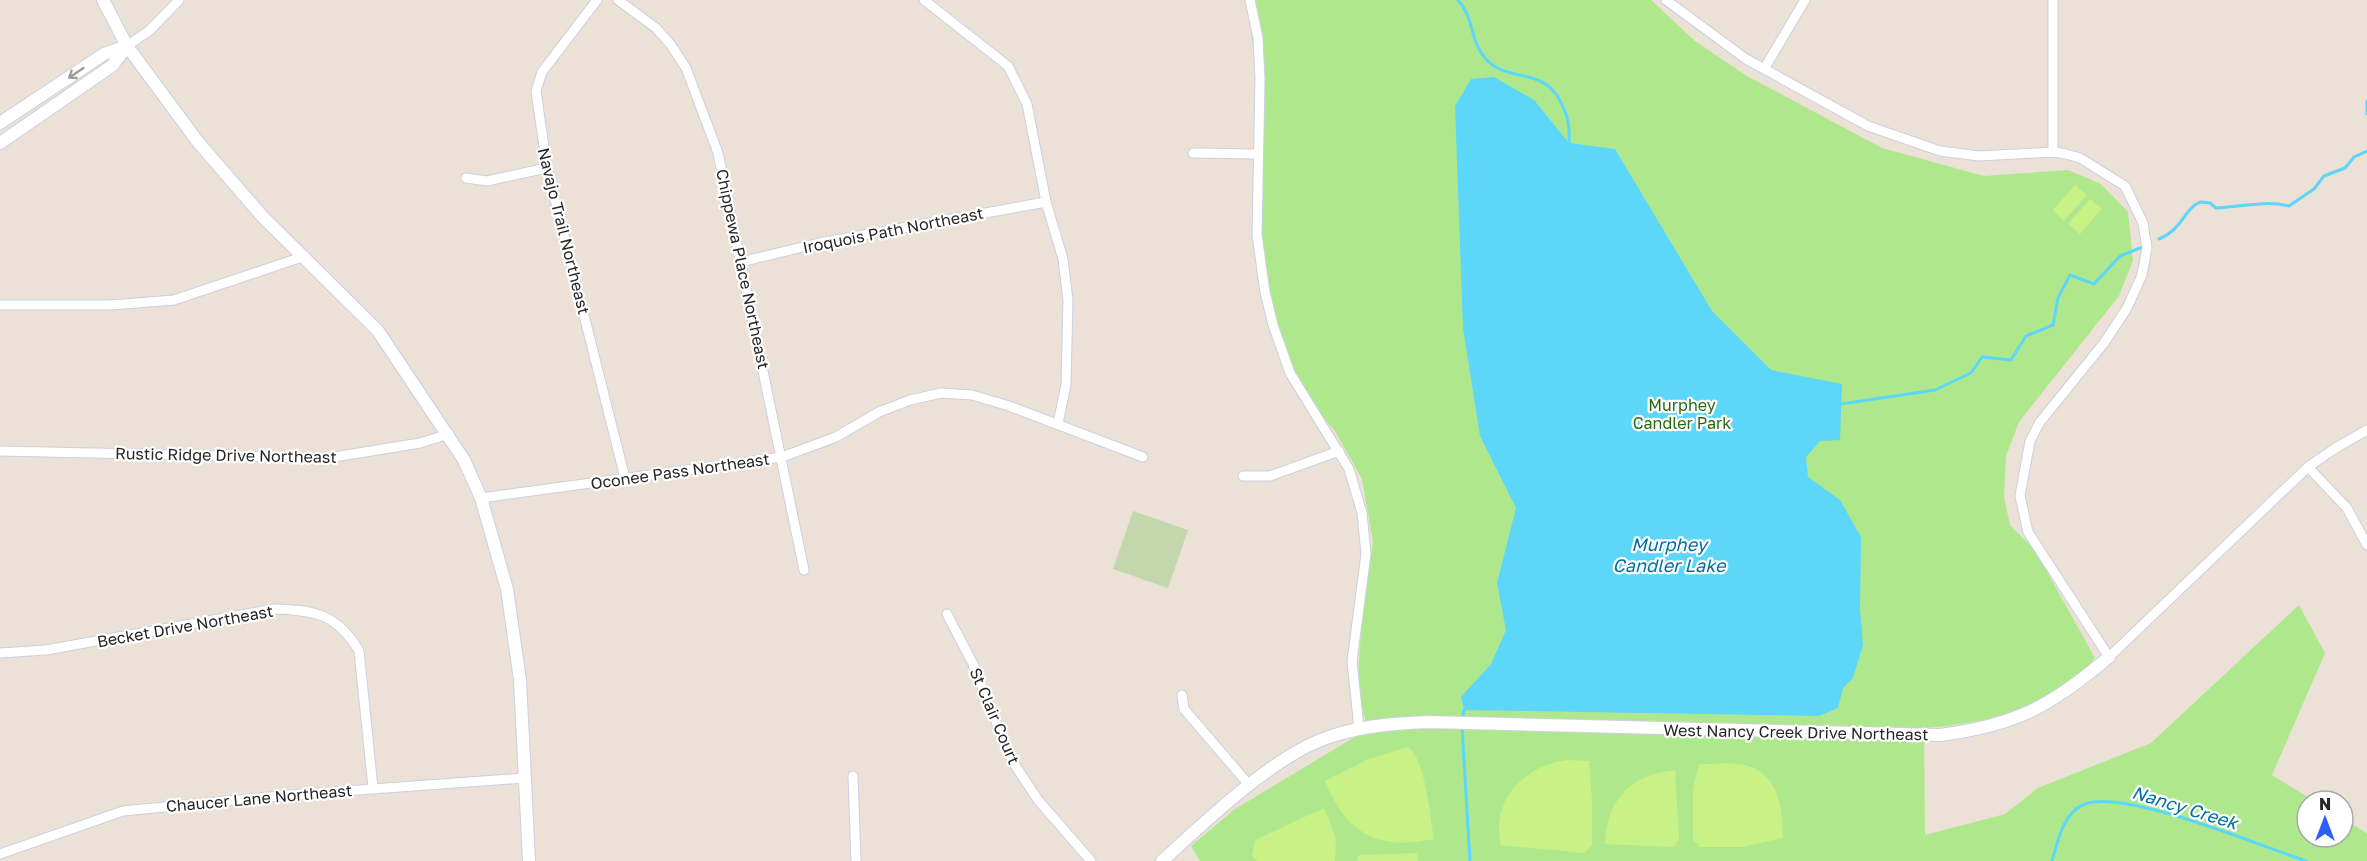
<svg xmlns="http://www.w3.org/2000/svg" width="2367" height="861" font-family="'Golos Text',sans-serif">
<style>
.green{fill:#afe88c}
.cemetery{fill:#c2d7ab}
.pitch{fill:#c8f186}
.water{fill:#5cd6f9}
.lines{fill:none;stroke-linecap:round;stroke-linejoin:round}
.stream{stroke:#5cd6f9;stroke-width:3}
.street-casing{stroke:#cbd0e2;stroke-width:11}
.secondary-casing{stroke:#cbd0e2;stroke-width:14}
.street{stroke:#fff;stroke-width:9}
.secondary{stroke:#fff;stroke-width:12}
.oneway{stroke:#9d9d9d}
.labels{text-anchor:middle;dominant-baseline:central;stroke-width:4.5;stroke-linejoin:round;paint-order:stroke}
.street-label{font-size:16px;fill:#262626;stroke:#fff}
.park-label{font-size:16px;fill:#276812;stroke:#fff}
.water-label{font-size:18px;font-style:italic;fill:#0170a0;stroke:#fff}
</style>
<rect width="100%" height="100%" fill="#ebe1d6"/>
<path class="green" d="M1247,0H1651L1695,41L1747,76L1882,148L1984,176L2068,170L2101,184L2128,212L2133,260L2119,296L2019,422L2006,456L2004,497L2010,525L2035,550L2095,658C2061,706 1980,725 1924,728L1925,835L2005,814L2038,788L2151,743L2299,605L2325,653L2272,775L2314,801H2307V837H2343V819L2367,833V861H1200L1191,846L1235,809L1368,729L1357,691L1362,617L1373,542L1362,479L1335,431L1293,383L1266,298L1261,245V112Z"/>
<path class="cemetery" d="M1133,511L1188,530L1168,588L1113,569Z"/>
<g class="pitch">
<path d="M2075,185L2087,195L2064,221L2053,210Z"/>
<path d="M2090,199L2102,209L2080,234L2068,224Z"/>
<path d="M1408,747C1426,760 1430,817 1434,839C1379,851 1346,834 1325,781L1369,759Z"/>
<path d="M1567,760L1589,761L1592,799V845L1584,853L1501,845C1490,801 1525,765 1567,760Z"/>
<path d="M1699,764C1714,765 1737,761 1751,767C1781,779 1782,811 1783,838L1742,847H1700L1693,840V789Z"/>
<path d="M1675,770L1679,839L1674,847L1605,844C1607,798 1631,775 1675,770Z"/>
<path d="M1324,808L1336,838L1335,861H1257L1252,855L1255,840Z"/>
<path d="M1417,853L1418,861H1356L1360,855Z"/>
</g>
<path class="water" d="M1494,77L1534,100L1569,143L1615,149L1712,311L1771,370L1842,384L1840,440L1820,441L1806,457L1808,477L1840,500L1861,537L1860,609L1863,645L1853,678L1843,688L1838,708L1819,716L1464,710L1461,697L1491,664L1506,630L1497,583L1516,508L1480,436L1463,328L1455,106L1471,79Z"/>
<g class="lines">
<g class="stream">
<path d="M1458,0C1474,17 1470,41 1485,58C1506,83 1542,67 1559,99C1568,115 1570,126 1569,143"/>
<path d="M2367,101V114"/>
<path d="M2159,239C2183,229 2184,209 2200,202L2210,203L2216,208C2241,207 2265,200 2289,206L2314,189L2324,176L2345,168L2354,157L2367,151"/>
<path d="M1841,404L1935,390L1971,373L1982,357L2011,360L2026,336L2053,325L2058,298L2070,275L2094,284L2120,256L2145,246"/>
<path d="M1462,720L1464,710"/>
<path d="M1462,727L1470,861"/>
<path d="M2052,861C2058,841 2063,812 2085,804C2125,789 2261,846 2306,861"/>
</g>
<g class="street-casing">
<g id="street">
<path d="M597,0L542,72L536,91L547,168L625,478"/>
<path d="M618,0L656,28L671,45L686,68L718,153L804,570"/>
<path d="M924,0L1008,66L1027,104L1046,202L1063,259L1068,300L1066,385L1058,423"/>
<path d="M1250,0L1258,38L1260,79L1257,235L1265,292L1273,325L1290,373L1349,469L1362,513L1366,554L1352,661L1359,728"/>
<path d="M1666,0L1746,59L1868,126L1940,151L1979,156L2053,152L2066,154L2080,158L2125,186L2143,223L2147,248L2142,275L2127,308L2104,343L2040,422L2030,441L2020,496L2028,532L2109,657L2308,467L2334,449L2367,430"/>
<path d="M2053,0V152"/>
<path d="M127,46L150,30L179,0"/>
<path d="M1764,69L1805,0"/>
<path d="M1193,153L1257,154"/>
<path d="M466,178L487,181L547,168"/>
<path d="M741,262L819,243L1046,202"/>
<path d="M0,305H111L174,300L305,256"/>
<path d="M0,451L328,458L420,443L449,434"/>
<path d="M2308,467L2347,508L2367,545"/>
<path d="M1243,476H1270L1339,451"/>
<path d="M481,498L782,457L836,437L879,412L910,400L941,393L972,395L1009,406L1143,457"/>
<path d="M947,614L973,664L1011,759L1038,800L1091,861"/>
<path d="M0,653L46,650L274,609C315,610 337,614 359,651L373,788"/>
<path d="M1182,695L1184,709L1250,786"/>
<path d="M853,776L856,861"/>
<path d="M0,854L123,811L290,795L525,778"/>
</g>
</g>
<g class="secondary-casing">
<g id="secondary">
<path d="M103,0L127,46L198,142L262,216L378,331L464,460L481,498L507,589L520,680L529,861"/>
<path d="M0,123L104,54L127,46"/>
<path d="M0,143L113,65L127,46"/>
<path d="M1162,861C1204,823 1264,765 1316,742C1351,727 1390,723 1429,722L1940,735C2017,725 2051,706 2109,657"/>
</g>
</g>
<use href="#street" class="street"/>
<use href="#secondary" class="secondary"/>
</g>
<defs><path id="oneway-shaft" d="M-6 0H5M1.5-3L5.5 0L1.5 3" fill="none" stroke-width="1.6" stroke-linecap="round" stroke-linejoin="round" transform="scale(1.5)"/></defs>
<use class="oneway" href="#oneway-shaft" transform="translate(76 73) rotate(146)"/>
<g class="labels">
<g class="street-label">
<text transform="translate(893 230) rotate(-11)">Iroquois Path Northeast</text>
<text transform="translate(564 231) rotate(76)">Navajo Trail Northeast</text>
<text transform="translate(743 269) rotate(78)">Chippewa Place Northeast</text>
<text transform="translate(226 455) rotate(1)">Rustic Ridge Drive Northeast</text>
<text transform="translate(680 471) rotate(-8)">Oconee Pass Northeast</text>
<text transform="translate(185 626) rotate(-10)">Becket Drive Northeast</text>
<text transform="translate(995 716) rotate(67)">St Clair Court</text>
<text transform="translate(1796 732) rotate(1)">West Nancy Creek Drive Northeast</text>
<text transform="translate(259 798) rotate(-5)">Chaucer Lane Northeast</text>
</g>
<g class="park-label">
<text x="1682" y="405">Murphey<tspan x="1682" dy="18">Candler Park</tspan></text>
</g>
<g class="water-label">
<text x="1669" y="544">Murphey<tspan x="1669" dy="21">Candler Lake</tspan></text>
<text transform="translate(2185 807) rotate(17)">Nancy Creek</text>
</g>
</g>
<g transform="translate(2325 819)"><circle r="28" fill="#ffffff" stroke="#a8a8a8" stroke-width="1.5"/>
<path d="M0-4.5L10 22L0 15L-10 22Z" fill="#2f5eff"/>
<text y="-9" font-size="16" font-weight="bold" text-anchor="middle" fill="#262626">N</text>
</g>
</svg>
